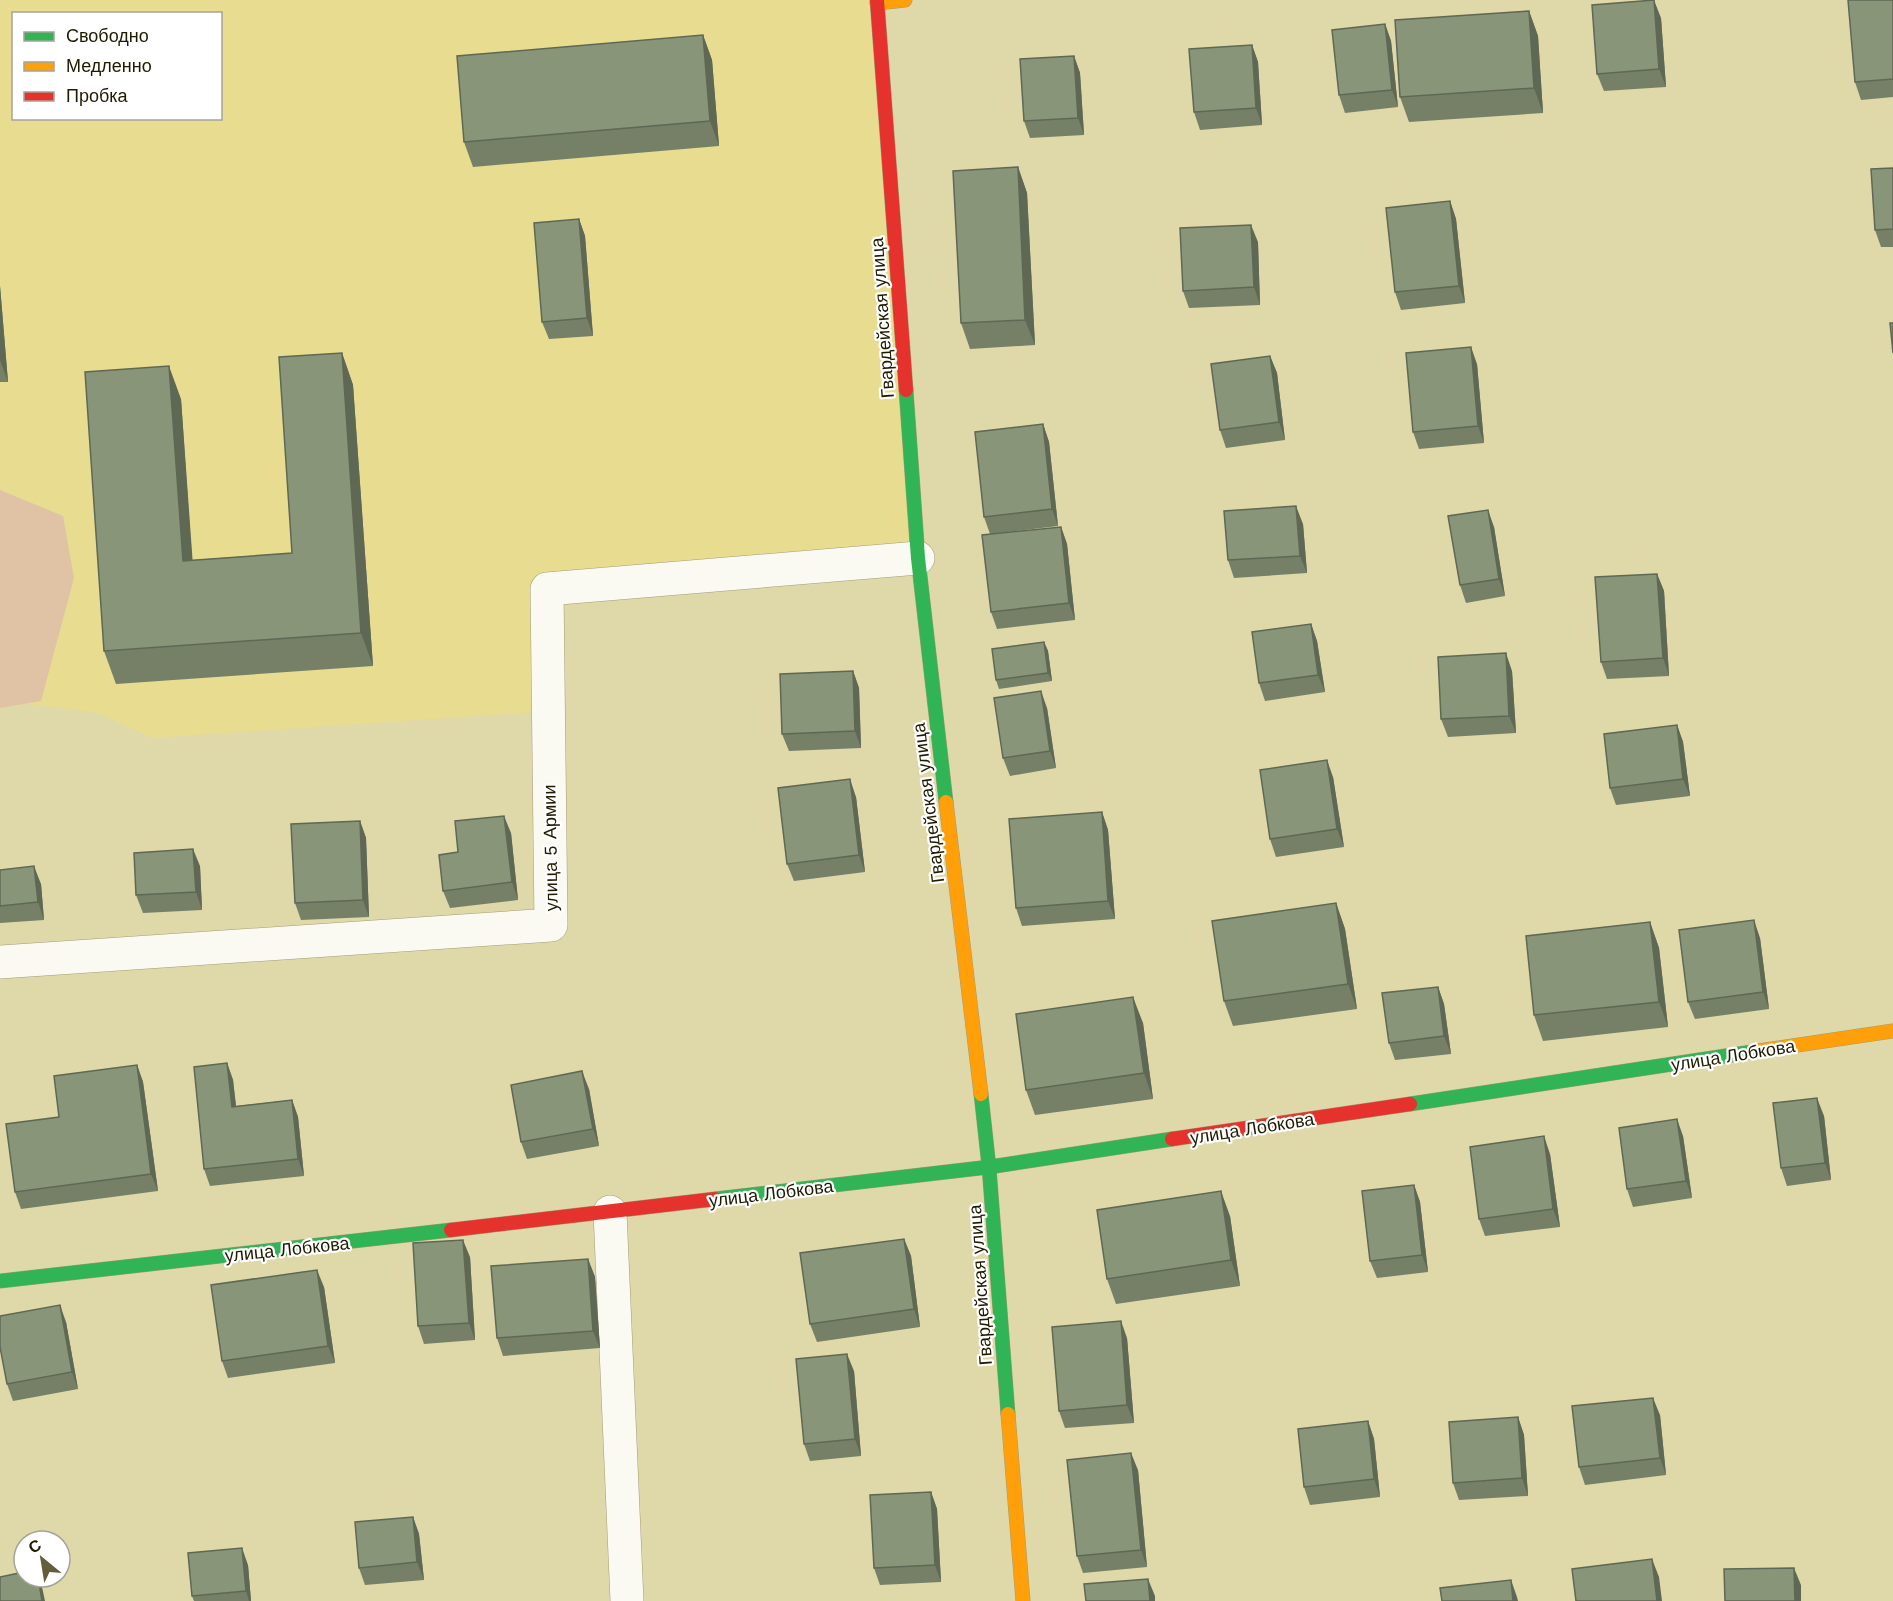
<svg xmlns="http://www.w3.org/2000/svg" width="1893" height="1601" font-family="'Work Sans',sans-serif">
<style>
.built{fill:#e7dc90;fill-rule:evenodd}
.park{fill:#e0c3a4}
.lines{fill:none;stroke-linecap:round;stroke-linejoin:round}
.street-casing{stroke:#a39d76;stroke-width:34}
.fast-casing{stroke:#a39d76;stroke-width:15}
.slow-casing{stroke:#a39d76;stroke-width:15}
.jam-casing{stroke:#a39d76;stroke-width:15}
.street{stroke:#faf9f2;stroke-width:33}
.fast{stroke:#30b455;stroke-width:14}
.slow{stroke:#ff9f0a;stroke-width:14}
.jam{stroke:#e5322d;stroke-width:14}
.wall{fill:#758067}
.shaded-wall{fill:#5f6854}
.building{fill:#889578;stroke:#5f6854;stroke-width:1.5}
.labels{text-anchor:middle;dominant-baseline:central;stroke-width:4.5;stroke-linejoin:round;paint-order:stroke}
.street-label{font-size:18px;fill:#1f1b01;stroke:#fff}
</style>
<rect width="100%" height="100%" fill="#dfd8a8"/>
<path class="built" d="M0,0H877L918,558L548,589L549,711L152,738L98,713L29,704L63,516L0,490ZM14,14H220V118H14Z"/>
<path class="park" d="M0,490L63,516L74,578L41,701L0,708Z"/>
<g class="lines">
<g class="street-casing">
<g id="street">
<path d="M0,962L551,925L547,589L918,558"/>
<path d="M610,1212L627,1601"/>
</g>
</g>
<g class="fast-casing">
<g id="fast">
<path d="M906,390L918,558L946,802"/>
<path d="M981,1094L989,1167L1008,1414"/>
<path d="M1410,1104L1758,1051"/>
<path d="M715,1199L989,1167L1172,1139"/>
<path d="M0,1281L451,1230"/>
</g>
</g>
<g class="slow-casing">
<g id="slow">
<path d="M877,3L905,0"/>
<path d="M946,802L981,1094"/>
<path d="M1758,1051L1893,1031"/>
<path d="M1008,1414L1023,1601"/>
</g>
</g>
<g class="jam-casing">
<g id="jam">
<path d="M877,0L906,390"/>
<path d="M1172,1139L1410,1104"/>
<path d="M451,1230L715,1199"/>
</g>
</g>
<use href="#street" class="street"/>
<use href="#fast" class="fast"/>
<use href="#slow" class="slow"/>
<use href="#jam" class="jam"/>
</g>
<g class="wall">
<path d="M1893,0V97L1861,100L1855,82Z"/>
<path d="M1529,11L1538,36L1543,113L1409,122L1400,97Z"/>
<path d="M1661,18L1666,87L1604,91L1597,74Z"/>
<path d="M1385,24L1391,41L1398,107L1345,113L1339,95Z"/>
<path d="M703,35L712,60L719,146L473,167L464,142Z"/>
<path d="M1252,45L1258,62L1262,125L1200,130L1194,112Z"/>
<path d="M1074,56L1080,73L1084,135L1030,138L1024,121Z"/>
<path d="M1018,167L1027,193L1035,345L970,349L961,323Z"/>
<path d="M1893,168V247H1881L1875,230Z"/>
<path d="M1450,201L1456,219L1465,303L1401,310L1395,292Z"/>
<path d="M579,219L585,236L593,336L549,339L542,322Z"/>
<path d="M1258,242L1260,305L1189,308L1183,291Z"/>
<path d="M0,286L8,382H0Z"/>
<path d="M342,353L353,385L373,666L116,684L104,651L181,399L192,560L292,553Z"/>
<path d="M1270,356L1277,373L1285,440L1226,448L1220,430Z"/>
<path d="M1477,364L1484,443L1419,449L1413,432Z"/>
<path d="M1043,424L1049,442L1058,526L990,534L984,517Z"/>
<path d="M1303,524L1307,573L1234,578L1228,560Z"/>
<path d="M1061,527L1067,544L1075,620L997,629L991,612Z"/>
<path d="M1494,527L1505,596L1466,603L1460,585Z"/>
<path d="M1657,574L1664,591L1669,676L1607,679L1601,662Z"/>
<path d="M1311,624L1317,641L1325,692L1265,701L1259,683Z"/>
<path d="M1044,642L1048,651L1052,681L999,689L996,680Z"/>
<path d="M853,671L859,688L861,748L789,751L782,734Z"/>
<path d="M1512,671L1516,733L1448,737L1441,719Z"/>
<path d="M1047,708L1056,768L1010,776L1003,758Z"/>
<path d="M1677,725L1683,742L1690,796L1616,805L1610,788Z"/>
<path d="M1333,777L1344,847L1276,857L1270,839Z"/>
<path d="M856,797L865,872L794,881L787,864Z"/>
<path d="M1102,812L1108,830L1115,919L1022,926L1016,908Z"/>
<path d="M360,821L366,838L369,917L301,920L295,903Z"/>
<path d="M511,833L518,900L450,908L443,891L458,852Z"/>
<path d="M200,866L202,910L143,913L136,895Z"/>
<path d="M0,870L41,884L44,920L0,923Z"/>
<path d="M1336,903L1345,929L1357,1009L1233,1026L1224,1001Z"/>
<path d="M1650,922L1659,948L1668,1027L1543,1041L1534,1015Z"/>
<path d="M1760,938L1769,1009L1695,1019L1688,1002Z"/>
<path d="M1438,987L1444,1004L1451,1054L1395,1060L1389,1043Z"/>
<path d="M1143,1023L1153,1099L1035,1115L1026,1090Z"/>
<path d="M227,1063L233,1080L236,1106L292,1100L298,1117L304,1176L210,1186L204,1169Z"/>
<path d="M137,1065L143,1082L158,1191L21,1209L15,1192L59,1117Z"/>
<path d="M589,1089L599,1146L527,1159L521,1142Z"/>
<path d="M1824,1116L1831,1180L1787,1186L1781,1168Z"/>
<path d="M1683,1136L1692,1198L1633,1207L1627,1189Z"/>
<path d="M1550,1154L1560,1227L1485,1236L1479,1219Z"/>
<path d="M1414,1185L1420,1202L1428,1272L1377,1278L1370,1261Z"/>
<path d="M1230,1216L1240,1286L1116,1304L1107,1279Z"/>
<path d="M904,1239L911,1256L920,1327L817,1342L810,1324Z"/>
<path d="M470,1257L475,1340L424,1344L418,1326Z"/>
<path d="M588,1259L595,1277L600,1348L503,1356L497,1338Z"/>
<path d="M324,1287L335,1363L228,1378L222,1361Z"/>
<path d="M66,1322L78,1389L13,1401L7,1384Z"/>
<path d="M1127,1338L1134,1423L1065,1428L1059,1411Z"/>
<path d="M854,1371L861,1456L810,1461L804,1444Z"/>
<path d="M1660,1415L1666,1475L1585,1485L1579,1467Z"/>
<path d="M1518,1417L1524,1435L1528,1496L1459,1500L1453,1483Z"/>
<path d="M1368,1421L1374,1439L1380,1497L1310,1505L1304,1487Z"/>
<path d="M1138,1470L1147,1567L1083,1573L1077,1556Z"/>
<path d="M931,1492L937,1509L941,1582L880,1585L874,1568Z"/>
<path d="M413,1517L419,1534L424,1580L365,1585L359,1568Z"/>
<path d="M248,1565L251,1601H194L192,1596Z"/>
</g>
<g class="shaded-wall">
<path d="M1654,0L1661,18L1666,87L1659,69Z"/>
<path d="M1529,11L1538,36L1543,113L1534,88Z"/>
<path d="M1385,24L1391,41L1398,107L1392,90Z"/>
<path d="M703,35L712,60L719,146L710,121Z"/>
<path d="M1252,45L1258,62L1262,125L1256,108Z"/>
<path d="M1074,56L1080,73L1084,135L1078,118Z"/>
<path d="M1018,167L1027,193L1035,345L1025,320Z"/>
<path d="M1450,201L1456,219L1465,303L1459,286Z"/>
<path d="M579,219L585,236L593,336L587,318Z"/>
<path d="M1251,225L1258,242L1260,305L1254,287Z"/>
<path d="M0,286L8,382L0,360Z"/>
<path d="M1471,347L1477,364L1484,443L1478,426Z"/>
<path d="M342,353L353,385L373,666L361,633Z"/>
<path d="M1270,356L1277,373L1285,440L1279,422Z"/>
<path d="M169,366L181,399L195,594L183,561Z"/>
<path d="M1043,424L1049,442L1058,526L1052,509Z"/>
<path d="M1296,506L1303,524L1307,573L1300,556Z"/>
<path d="M1488,510L1494,527L1505,596L1499,579Z"/>
<path d="M1061,527L1067,544L1075,620L1069,603Z"/>
<path d="M1657,574L1664,591L1669,676L1663,658Z"/>
<path d="M1311,624L1317,641L1325,692L1318,675Z"/>
<path d="M1044,642L1048,651L1052,681L1048,673Z"/>
<path d="M1506,653L1512,671L1516,733L1509,716Z"/>
<path d="M853,671L859,688L861,748L855,731Z"/>
<path d="M1041,691L1047,708L1056,768L1050,751Z"/>
<path d="M1677,725L1683,742L1690,796L1683,779Z"/>
<path d="M1327,760L1333,777L1344,847L1337,829Z"/>
<path d="M850,779L856,797L865,872L859,855Z"/>
<path d="M1102,812L1108,830L1115,919L1108,901Z"/>
<path d="M504,816L511,833L518,900L512,882Z"/>
<path d="M360,821L366,838L369,917L363,900Z"/>
<path d="M193,849L200,866L202,910L196,892Z"/>
<path d="M34,866L41,884L44,920L38,902Z"/>
<path d="M1336,903L1345,929L1357,1009L1348,984Z"/>
<path d="M1754,920L1760,938L1769,1009L1763,992Z"/>
<path d="M1650,922L1659,948L1668,1027L1659,1002Z"/>
<path d="M1438,987L1444,1004L1451,1054L1444,1036Z"/>
<path d="M1133,997L1143,1023L1153,1099L1144,1073Z"/>
<path d="M227,1063L233,1080L238,1124L232,1107Z"/>
<path d="M137,1065L143,1082L158,1191L151,1174Z"/>
<path d="M582,1071L589,1089L599,1146L593,1129Z"/>
<path d="M1817,1098L1824,1116L1831,1180L1825,1163Z"/>
<path d="M292,1100L298,1117L304,1176L298,1159Z"/>
<path d="M1677,1119L1683,1136L1692,1198L1686,1181Z"/>
<path d="M1544,1136L1550,1154L1560,1227L1553,1209Z"/>
<path d="M1414,1185L1420,1202L1428,1272L1422,1255Z"/>
<path d="M1221,1191L1230,1216L1240,1286L1231,1260Z"/>
<path d="M904,1239L911,1256L920,1327L914,1309Z"/>
<path d="M463,1240L470,1257L475,1340L469,1323Z"/>
<path d="M588,1259L595,1277L600,1348L593,1331Z"/>
<path d="M317,1270L324,1287L335,1363L328,1346Z"/>
<path d="M60,1305L66,1322L78,1389L72,1372Z"/>
<path d="M1121,1321L1127,1338L1134,1423L1127,1405Z"/>
<path d="M847,1354L854,1371L861,1456L855,1439Z"/>
<path d="M1653,1398L1660,1415L1666,1475L1660,1458Z"/>
<path d="M1518,1417L1524,1435L1528,1496L1522,1478Z"/>
<path d="M1368,1421L1374,1439L1380,1497L1374,1479Z"/>
<path d="M1131,1453L1138,1470L1147,1567L1141,1550Z"/>
<path d="M931,1492L937,1509L941,1582L935,1565Z"/>
<path d="M413,1517L419,1534L424,1580L417,1562Z"/>
<path d="M242,1548L248,1565L251,1601H249L246,1591Z"/>
<path d="M1652,1559L1659,1577L1662,1601H1657Z"/>
<path d="M1794,1568L1801,1585V1601H1795Z"/>
<path d="M38,1577H39L42,1587L45,1601H42Z"/>
<path d="M1148,1579L1155,1596V1601H1150Z"/>
<path d="M1511,1580L1517,1597L1518,1601H1513Z"/>
</g>
<g class="building">
<path d="M1654,0L1659,69L1597,74L1592,5Z"/>
<path d="M1848,0H1893V79L1855,82Z"/>
<path d="M1529,11L1534,88L1400,97L1395,20Z"/>
<path d="M1385,24L1392,90L1339,95L1332,30Z"/>
<path d="M703,35L710,121L464,142L457,56Z"/>
<path d="M1252,45L1256,108L1194,112L1189,49Z"/>
<path d="M1074,56L1078,118L1024,121L1020,59Z"/>
<path d="M1018,167L1025,320L961,323L953,171Z"/>
<path d="M1893,168V229L1875,230L1871,169Z"/>
<path d="M1450,201L1459,286L1395,292L1386,208Z"/>
<path d="M579,219L587,318L542,322L534,223Z"/>
<path d="M1251,225L1254,287L1183,291L1180,228Z"/>
<path d="M1890,323H1893V353Z"/>
<path d="M1471,347L1478,426L1413,432L1406,353Z"/>
<path d="M342,353L361,633L104,651L85,372L169,366L183,561L292,553L279,357Z"/>
<path d="M1270,356L1279,422L1220,430L1211,364Z"/>
<path d="M1043,424L1052,509L984,517L975,432Z"/>
<path d="M1296,506L1300,556L1228,560L1224,511Z"/>
<path d="M1488,510L1499,579L1460,585L1448,516Z"/>
<path d="M1061,527L1069,603L991,612L982,535Z"/>
<path d="M1657,574L1663,658L1601,662L1595,577Z"/>
<path d="M1311,624L1318,675L1259,683L1252,632Z"/>
<path d="M1044,642L1048,673L996,680L992,649Z"/>
<path d="M1506,653L1509,716L1441,719L1438,657Z"/>
<path d="M853,671L855,731L782,734L780,674Z"/>
<path d="M1041,691L1050,751L1003,758L994,698Z"/>
<path d="M1677,725L1683,779L1610,788L1604,734Z"/>
<path d="M1327,760L1337,829L1270,839L1260,770Z"/>
<path d="M850,779L859,855L787,864L778,788Z"/>
<path d="M1102,812L1108,901L1016,908L1009,819Z"/>
<path d="M504,816L512,882L443,891L439,855L458,852L455,821Z"/>
<path d="M360,821L363,900L295,903L291,824Z"/>
<path d="M193,849L196,892L136,895L134,853Z"/>
<path d="M34,866L38,902L0,906V870Z"/>
<path d="M1336,903L1348,984L1224,1001L1212,921Z"/>
<path d="M1754,920L1763,992L1688,1002L1679,930Z"/>
<path d="M1650,922L1659,1002L1534,1015L1526,936Z"/>
<path d="M1438,987L1444,1036L1389,1043L1382,993Z"/>
<path d="M1133,997L1144,1073L1026,1090L1016,1014Z"/>
<path d="M227,1063L232,1107L292,1100L298,1159L204,1169L194,1067Z"/>
<path d="M137,1065L151,1174L15,1192L6,1124L59,1117L54,1076Z"/>
<path d="M582,1071L593,1129L521,1142L511,1085Z"/>
<path d="M1817,1098L1825,1163L1781,1168L1773,1103Z"/>
<path d="M1677,1119L1686,1181L1627,1189L1619,1128Z"/>
<path d="M1544,1136L1553,1209L1479,1219L1470,1147Z"/>
<path d="M1414,1185L1422,1255L1370,1261L1362,1191Z"/>
<path d="M1221,1191L1231,1260L1107,1279L1097,1210Z"/>
<path d="M904,1239L914,1309L810,1324L800,1253Z"/>
<path d="M463,1240L469,1323L418,1326L413,1243Z"/>
<path d="M588,1259L593,1331L497,1338L491,1266Z"/>
<path d="M317,1270L328,1346L222,1361L211,1285Z"/>
<path d="M60,1305L72,1372L7,1384L0,1347V1316Z"/>
<path d="M1121,1321L1127,1405L1059,1411L1052,1327Z"/>
<path d="M847,1354L855,1439L804,1444L796,1359Z"/>
<path d="M1653,1398L1660,1458L1579,1467L1572,1406Z"/>
<path d="M1518,1417L1522,1478L1453,1483L1449,1422Z"/>
<path d="M1368,1421L1374,1479L1304,1487L1298,1429Z"/>
<path d="M1131,1453L1141,1550L1077,1556L1067,1460Z"/>
<path d="M931,1492L935,1565L874,1568L870,1495Z"/>
<path d="M413,1517L417,1562L359,1568L355,1522Z"/>
<path d="M242,1548L246,1591L192,1596L188,1553Z"/>
<path d="M1652,1559L1657,1601H1576L1572,1569Z"/>
<path d="M1794,1568L1795,1601H1725L1724,1569Z"/>
<path d="M24,1572V1577H38L42,1601H0V1577Z"/>
<path d="M1148,1579L1150,1601H1086L1084,1584Z"/>
<path d="M1511,1580L1513,1601H1442L1440,1588Z"/>
</g>
<g class="labels">
<g class="street-label">
<text transform="translate(882 318) rotate(-94)">Гвардейская улица</text>
<text transform="translate(928 803) rotate(-97)">Гвардейская улица</text>
<text transform="translate(550 848) rotate(-91)">улица 5 Армии</text>
<text transform="translate(1733 1055) rotate(-9)">улица Лобкова</text>
<text transform="translate(1252 1128) rotate(-9)">улица Лобкова</text>
<text transform="translate(771 1193) rotate(-7)">улица Лобкова</text>
<text transform="translate(287 1249) rotate(-6)">улица Лобкова</text>
<text transform="translate(980 1285) rotate(-94)">Гвардейская улица</text>
</g>
</g>
<rect x="12" y="12" width="210" height="108" fill="#ffffff" stroke="#a5a499" stroke-width="1.5"/>
<rect x="24" y="32" width="30" height="9" fill="#30b455" stroke="#a5a499" stroke-width="1.5"/>
<text x="66" y="42" font-size="18" fill="#1f1b01">Свободно</text>
<rect x="24" y="62" width="30" height="9" fill="#ff9f0a" stroke="#a5a499" stroke-width="1.5"/>
<text x="66" y="72" font-size="18" fill="#1f1b01">Медленно</text>
<rect x="24" y="92" width="30" height="9" fill="#e5322d" stroke="#a5a499" stroke-width="1.5"/>
<text x="66" y="102" font-size="18" fill="#1f1b01">Пробка</text>
<g transform="translate(42 1559) rotate(330)"><circle r="28" fill="#ffffff" stroke="#a5a499" stroke-width="1.5"/>
<path d="M0-4.5L10 22L0 15L-10 22Z" fill="#625d3b"/>
<text y="-9" font-size="16" font-weight="bold" text-anchor="middle" fill="#1f1b01">С</text>
</g>
</svg>
